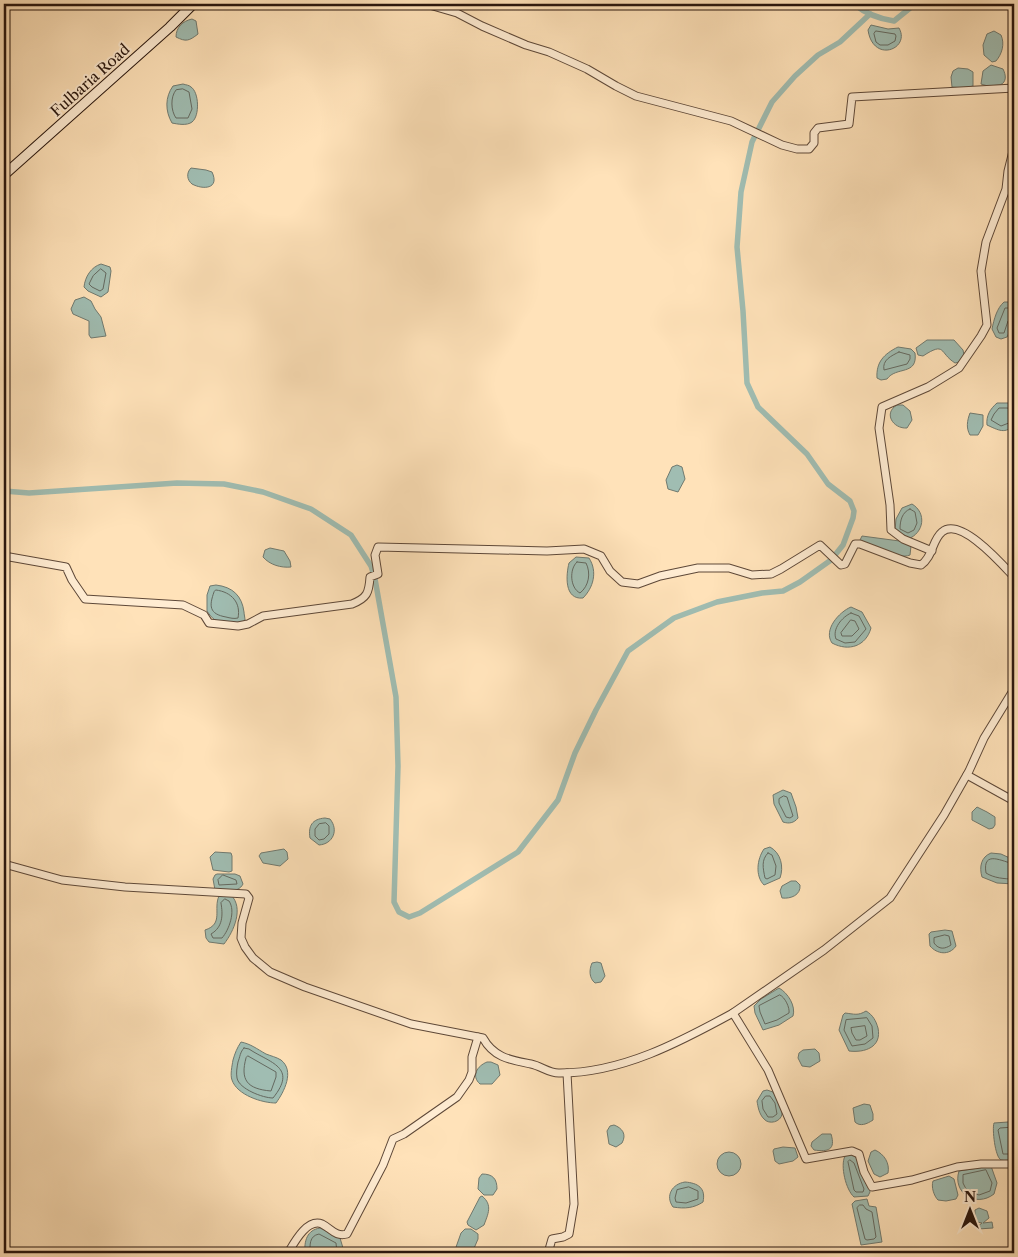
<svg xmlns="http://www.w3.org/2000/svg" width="1018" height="1257" font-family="'Libre Caslon Text',serif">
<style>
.water{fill:#a0bdb2;stroke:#707a70}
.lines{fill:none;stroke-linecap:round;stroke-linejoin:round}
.shore{stroke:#646960;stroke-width:1}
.canal{stroke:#a0bdb2;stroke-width:5.5}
.minor-casing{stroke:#5e4838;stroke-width:9}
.secondary-casing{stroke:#28150d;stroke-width:11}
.minor{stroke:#ffecd2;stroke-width:7}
.secondary{stroke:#ffecd2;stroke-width:9}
.labels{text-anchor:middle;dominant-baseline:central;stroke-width:4;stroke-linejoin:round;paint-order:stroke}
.street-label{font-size:15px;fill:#28150d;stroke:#ffecd2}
</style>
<rect width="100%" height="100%" fill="#ffe2b9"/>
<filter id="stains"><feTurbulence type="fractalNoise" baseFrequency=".004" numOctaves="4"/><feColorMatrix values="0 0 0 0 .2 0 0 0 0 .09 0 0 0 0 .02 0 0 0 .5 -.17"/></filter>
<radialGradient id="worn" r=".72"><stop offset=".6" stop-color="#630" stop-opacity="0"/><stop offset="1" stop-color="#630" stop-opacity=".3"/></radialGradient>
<g class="water">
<path d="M192,19L196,21L198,34C189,41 186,42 176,37C176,27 183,21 192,19Z"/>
<path d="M871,25L888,29L899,28C911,49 873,64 868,30Z"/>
<path d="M994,31L1001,35C1005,44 1002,54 996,61L992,62L984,55L983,45L987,34Z"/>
<path d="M991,65L1003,69C1006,75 1007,82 1000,85L988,86L981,84L983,71Z"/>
<path d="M958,68L968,69L973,72V86L964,88L952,87L951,77L953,71Z"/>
<path d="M183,84C186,85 189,85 191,87C199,92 200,116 192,122C187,126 177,124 172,123C165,111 165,97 173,86Z"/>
<path d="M191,168L206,170L212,172C220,189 203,190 192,184C187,180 186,173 191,168Z"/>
<path d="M101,264L110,267L111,271L108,292L101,297L88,291L84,287C85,277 91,267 101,264Z"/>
<path d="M84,297L91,301L95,309L101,317L106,336L91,338L89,335V321L73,314L71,309L75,300Z"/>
<path d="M1004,302H1012C1017,311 1012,328 1007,337L1001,339L996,337L992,329C994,319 997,308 1004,302Z"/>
<path d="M927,340H954L963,350L964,355L959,362L955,363C939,353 946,341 923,356L918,355L916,348Z"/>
<path d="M898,347L911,349L915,353C918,376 896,366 887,379L881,380L877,378C876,362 884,354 898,347Z"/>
<path d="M997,403H1008L1012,404L1014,409V424C1006,435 998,430 987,425C986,416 990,409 997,403Z"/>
<path d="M897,405H903L910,411L912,420L907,428C893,429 883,413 897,405Z"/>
<path d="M970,413L983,415V426L978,435H970C966,428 967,421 970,413Z"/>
<path d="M677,465L682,467L685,479L678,492L668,489L666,480L672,467Z"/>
<path d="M912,504C927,513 924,533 908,539L895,531L896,519L902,508Z"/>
<path d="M862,536L907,542L911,546L910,555C898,560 874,547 862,542L860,540Z"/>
<path d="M270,548L284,551L290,561L291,567C281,568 270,565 263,557L265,550Z"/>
<path d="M576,557L589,558C598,572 593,588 583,598C564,600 566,575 569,563Z"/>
<path d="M216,585C233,587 242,596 244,612C244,614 245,618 245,620C242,625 220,622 215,620C212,618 209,614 207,611V595L210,586Z"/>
<path d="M851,607L862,612L871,628C866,646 849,652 832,643C823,630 839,612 851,607Z"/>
<path d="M783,790L791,793L796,807L798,818C794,823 789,824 783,822L774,804L773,795Z"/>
<path d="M977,807L987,812L995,817V825L993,828L989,829L972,820V812Z"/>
<path d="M325,818L330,819C339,830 333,844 319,845L310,838C308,826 312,819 325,818Z"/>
<path d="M770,847C781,853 784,867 780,878L764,885C755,876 757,859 764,849Z"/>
<path d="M284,849L287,852L288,859L280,866L263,863L259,856L261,853Z"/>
<path d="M215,852L231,853L232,856V871L229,872L213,870L210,857Z"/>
<path d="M991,853L1001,854L1014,860V884L997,883L982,877C979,867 981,857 991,853Z"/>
<path d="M217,874H235L240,876L243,884C238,894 224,890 215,890L213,879L215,875Z"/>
<path d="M791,881H796L800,885C801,895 791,899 782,898L780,891L782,886Z"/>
<path d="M231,895C244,908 234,931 224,944L209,942L206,938L205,930C224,924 213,909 219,896Z"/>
<path d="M945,930L952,931L956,946C949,956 937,954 930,946L929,934L931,932Z"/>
<path d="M597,962L601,963L605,976L601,982L595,983C589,978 589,970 592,963Z"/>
<path d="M779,988C788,993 796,1006 793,1016L779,1025L763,1030L755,1013L754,1006L761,999Z"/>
<path d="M866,1011C873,1015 876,1021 878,1028C882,1047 865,1053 849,1051L839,1030L843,1015L845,1013C854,1014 858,1016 866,1011Z"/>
<path d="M241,1042C251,1044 257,1049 266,1054C271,1056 276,1057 281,1060C295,1071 284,1092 276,1103C262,1103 237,1095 232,1080C230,1075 232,1066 233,1060C235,1053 237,1048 241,1042Z"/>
<path d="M815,1049L819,1053L820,1061L810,1067L802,1066L798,1058L799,1053L803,1050Z"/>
<path d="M487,1062H491L498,1065L500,1075L492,1084H480C471,1076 477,1066 487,1062Z"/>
<path d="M767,1090L773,1092C777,1098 783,1106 782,1114C781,1122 769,1125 764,1119C759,1114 758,1107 757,1101L763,1091Z"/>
<path d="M864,1104L870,1105L873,1114V1120C867,1124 860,1127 855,1122L853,1108Z"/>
<path d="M1008,1122L1014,1123V1159C1011,1160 1005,1161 1001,1160C995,1157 992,1129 994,1123Z"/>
<path d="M614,1125C622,1128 627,1134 622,1143L616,1147L609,1144L607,1131L610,1126Z"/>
<path d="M822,1134H831C836,1150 828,1152 814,1150L811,1146L812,1142Z"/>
<path d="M783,1147L795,1148L798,1157L793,1161L779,1164L775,1161L773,1151L774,1149Z"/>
<path d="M875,1150C884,1154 890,1163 888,1173L880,1177L874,1174L868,1161L871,1152Z"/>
<circle cx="729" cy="1164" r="12"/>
<path d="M852,1154L859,1161L870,1189V1192L868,1196L854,1197C846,1190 840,1166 845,1156Z"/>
<path d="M991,1166L997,1183L994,1194C976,1208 952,1193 959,1171Z"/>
<path d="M482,1174C493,1174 497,1179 497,1189L493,1195H484L478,1189L479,1178Z"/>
<path d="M949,1176L954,1179L958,1195L956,1199L946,1201L938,1200C934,1196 931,1187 933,1181Z"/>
<path d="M685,1182C698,1183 706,1188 703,1202C694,1208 685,1209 673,1207C665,1196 672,1184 685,1182Z"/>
<path d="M482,1196C493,1205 488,1214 484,1225L476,1230L468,1225L467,1222L480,1197Z"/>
<path d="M867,1199L869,1206L876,1207L882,1242L861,1245L852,1204L855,1201Z"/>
<path d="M979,1208L987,1211L989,1218L983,1223L992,1222L993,1228L978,1229L977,1227L982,1223L977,1222L975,1217V1210Z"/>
<path d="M320,1228L340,1238L343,1248L342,1253H305C304,1241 307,1230 320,1228Z"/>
<path d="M465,1229H471L478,1234V1239L472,1253H442L446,1249L455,1250L461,1233Z"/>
</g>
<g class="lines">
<g class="shore">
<path d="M876,31L895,34L896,36L895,41L888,45H880L876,42L874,34Z"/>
<path d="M183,89L189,92L192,109L188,118H176C171,111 170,97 176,90Z"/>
<path d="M101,269L106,273L103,289L100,291L92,287L89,284L93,276Z"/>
<path d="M1014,308H1005L997,328L999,333H1004L1008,321L1014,318"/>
<path d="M899,352L910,355V359L907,364L884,370C882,360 891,356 899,352Z"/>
<path d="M1014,409L1007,408H999L994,414L991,420L1001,426L1014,421"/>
<path d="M910,509L915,512L917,523L914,530L908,533L900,529C900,521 902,512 910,509Z"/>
<path d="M577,562L586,563C591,573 589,586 580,593C570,588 569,569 577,562Z"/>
<path d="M216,590C232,592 241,603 238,618C234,619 230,618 226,617C209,614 209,606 214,592Z"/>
<path d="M851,613L859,616L866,629L855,642L845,643L836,639C832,629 842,617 851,613Z"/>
<path d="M851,620L855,621L859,629L852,636H842L841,633Z"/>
<path d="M784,796L787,797L793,816L790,818L786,817L779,803V799Z"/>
<path d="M326,823L329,826V834L324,839L319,840L315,836V829L319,824Z"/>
<path d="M768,853L772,855L776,866L775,875L767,879L765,878C763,868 761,860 768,853Z"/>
<path d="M1014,864C1003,862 982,849 986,873C994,878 1004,879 1014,879"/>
<path d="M223,875L236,880L237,884L219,885L218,880Z"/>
<path d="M225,899L229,901C236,911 229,930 222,938H213L211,934C223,927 223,915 221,903Z"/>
<path d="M945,935L949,936L951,945C945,949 939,950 934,943V938Z"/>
<path d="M780,995C785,997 790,1008 789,1013L777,1020L765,1024L760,1012L759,1006Z"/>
<path d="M867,1018L872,1026L873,1038L865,1044L852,1046L844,1030L846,1020Z"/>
<path d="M865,1026L867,1036L860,1040H856L852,1033L851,1028Z"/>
<path d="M244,1048L249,1049C270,1063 298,1067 273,1098C263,1098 239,1089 237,1078C236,1073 237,1067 238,1062C240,1057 240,1052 244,1048Z"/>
<path d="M248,1056L276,1072V1077L271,1091C247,1089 240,1080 246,1058Z"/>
<path d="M766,1096H770L775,1103L777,1114L773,1117H768L763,1109L762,1101Z"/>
<path d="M1014,1127L1000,1128L998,1130L1003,1154H1014"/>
<path d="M850,1160L854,1163L864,1189L863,1192H856L854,1190L848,1162Z"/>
<path d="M986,1170L992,1183L990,1191L979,1195L967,1191L963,1183V1175Z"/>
<path d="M689,1187L698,1191V1199L686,1203L676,1202L675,1198L677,1190Z"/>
<path d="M860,1205H863L866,1209L872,1212L876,1237L874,1239L867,1240L865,1239L857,1208Z"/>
<path d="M310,1253C310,1245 309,1236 319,1234L336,1243L337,1253"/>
</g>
<g class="canal">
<path d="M854,4C865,13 880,19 894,21L915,4"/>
<path d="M4,491L29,493L177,483L224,484L263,492L311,509L351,535L371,566L375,579L396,697L398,766L394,902L399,912L409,917L420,913L518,852L558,800L575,753L596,710L628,651L674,618L717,602L762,593L783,591L800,582L831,560"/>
<path d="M835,555L843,545L853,518L854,511L850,501L828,484L807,454L758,407L747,383L743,311L737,247L741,192L752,142L772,102L795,76L818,55L840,42L870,14"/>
</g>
<g class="minor-casing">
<g id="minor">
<path d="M426,4L457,13L482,26L526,45L549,52L587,69L616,86L636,96L731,121L782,145L797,149H809L814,143V133L818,128L849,124L852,97L1014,88"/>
<path d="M932,551L903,539L891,530L890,505L879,428L882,407L928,387L959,368L981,336L987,325L981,271L986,242L1006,189L1008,171L1014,147"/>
<path d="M4,556L66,567L72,580L85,599L183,605L204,615L209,623L238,626L248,624L263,616L352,604C367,598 369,593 370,577L378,574L375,555L378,547L547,551L584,549L601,556L610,571L622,582L638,584L660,576L698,568H729L752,575L771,574L781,569L820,545L841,565L845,564L855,544H860L910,563L921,565C933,557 932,540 942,532C960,516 1002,564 1014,577"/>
<path d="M967,775L1014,801"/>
<path d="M4,864L62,880L125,887L246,894L249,898L242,923L241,938L245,947L253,958L270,972L305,987L411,1024L483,1038C494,1058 511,1060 531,1064C541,1066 550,1074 560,1073C622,1073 680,1042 733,1013L768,1070L806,1159L852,1151L859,1154L864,1172L872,1187L912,1180L957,1167L981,1164H1014"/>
<path d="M733,1013L824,950L890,898L944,815L969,771L984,738L1014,689"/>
<path d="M288,1253C294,1243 307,1218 322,1224C332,1229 335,1237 347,1234L383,1165L393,1139L404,1134L457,1097L469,1080L472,1072V1057L478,1037"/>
<path d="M548,1253L552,1239L563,1237L569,1234L574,1204L567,1073"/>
</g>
</g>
<g class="secondary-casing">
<path id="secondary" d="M4,175L170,27L193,4"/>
</g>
<use href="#minor" class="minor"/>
<use href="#secondary" class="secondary"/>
</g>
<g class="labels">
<g class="street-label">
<text transform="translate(90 80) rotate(-42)">Fulbaria Road</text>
</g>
</g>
<rect width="1018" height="1257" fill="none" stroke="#ffe2b9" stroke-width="20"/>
<rect x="5" y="5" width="1008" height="1247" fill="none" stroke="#28150d" stroke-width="2.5"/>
<rect x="10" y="10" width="998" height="1237" fill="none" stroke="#28150d"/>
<g transform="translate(970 1210)" stroke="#ffecd2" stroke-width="4" paint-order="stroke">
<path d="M0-4L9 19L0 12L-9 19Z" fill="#28150d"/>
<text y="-8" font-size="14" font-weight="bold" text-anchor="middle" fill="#28150d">N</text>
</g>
<rect width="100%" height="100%" filter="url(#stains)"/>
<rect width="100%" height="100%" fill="url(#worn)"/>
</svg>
